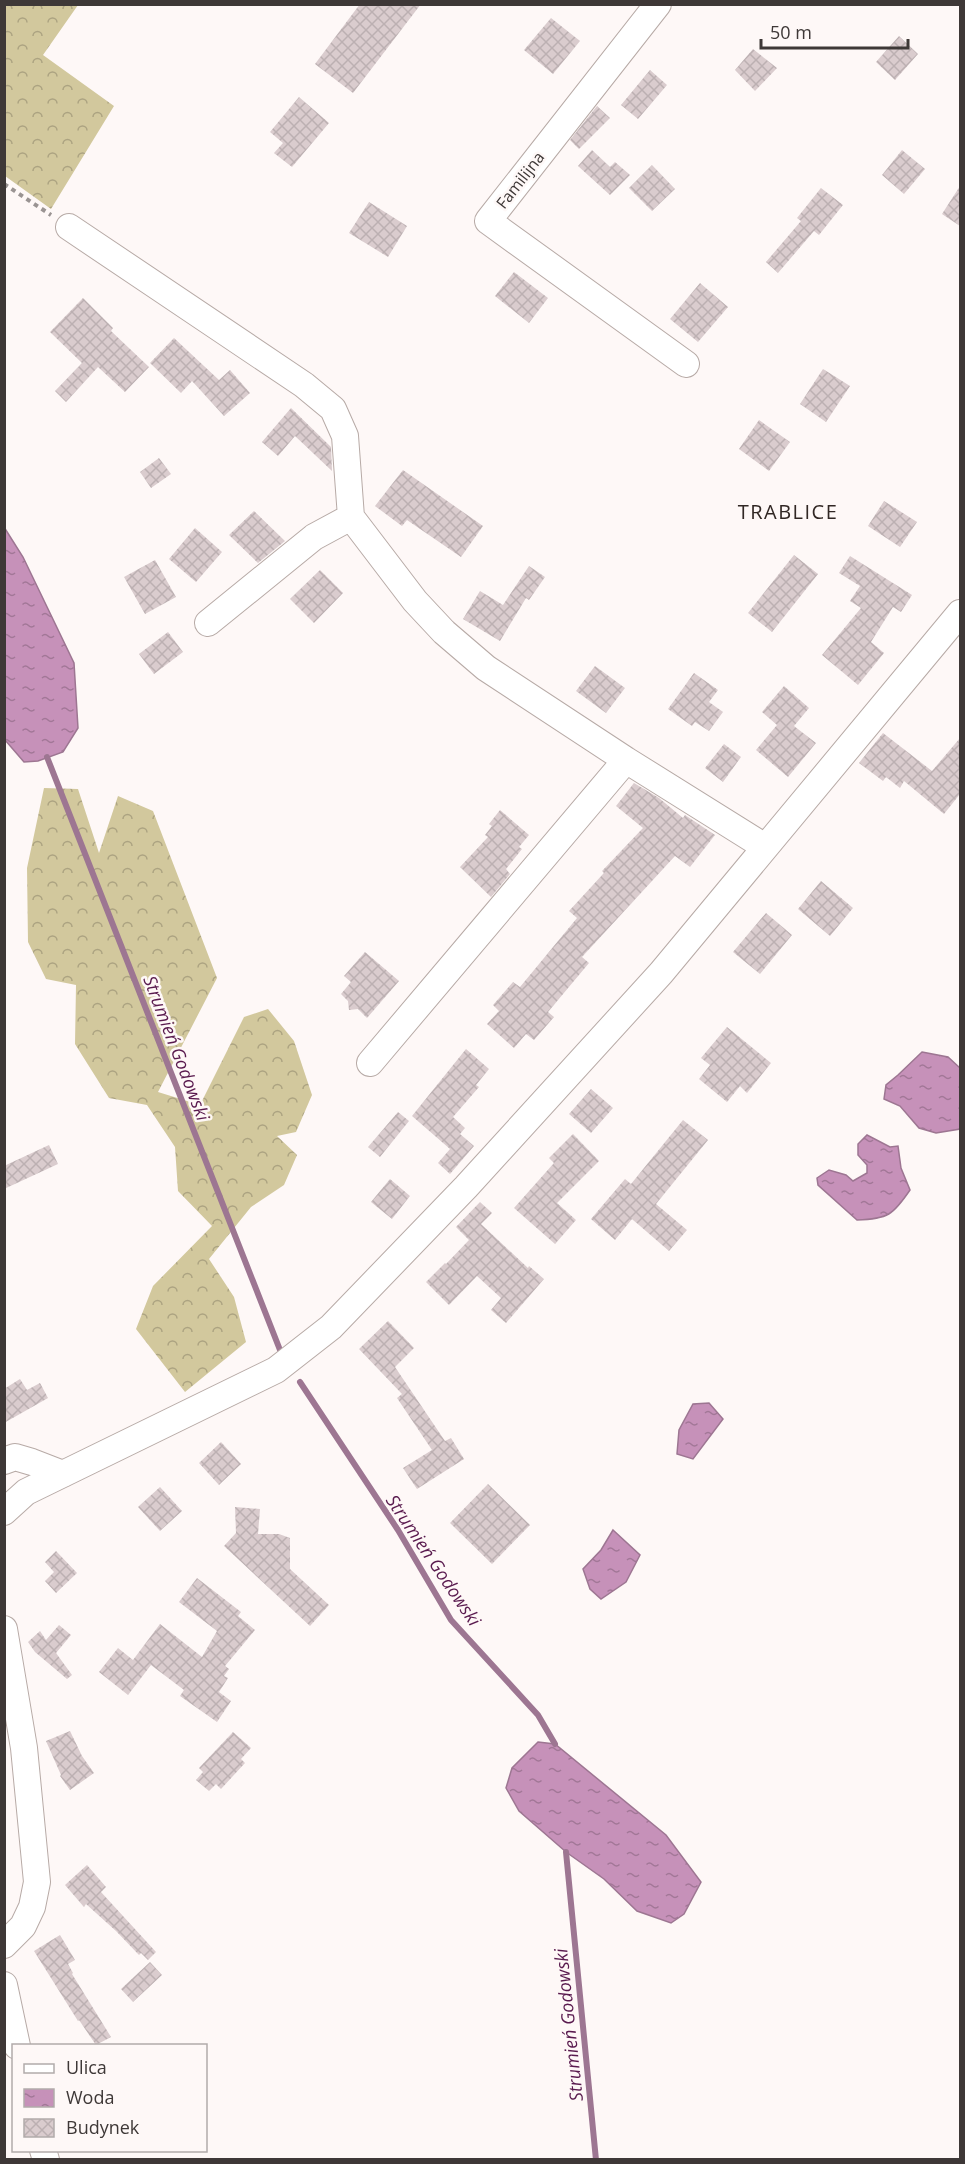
<svg xmlns="http://www.w3.org/2000/svg" width="965" height="2164" viewBox="0 0 965 2164" font-family="'Open Sans',sans-serif">
<defs>
<pattern id="forest-crowns" width="20" height="18" patternUnits="userSpaceOnUse" patternTransform="scale(1.5)"><rect width="20" height="18" fill="#d2c89d"/><path d="M2 6a3 3 0 1 1 6 0M12 15a3 3 0 1 1 6 0" fill="none" stroke="#aca381"/></pattern>
<pattern id="water-ripples" width="26" height="14" patternUnits="userSpaceOnUse" patternTransform="scale(1.5)"><rect width="26" height="14" fill="#c691b9"/><path d="M2 4q2-2 4 0t4 0M15 11q2-2 4 0t4 0" fill="none" stroke="#a27797"/></pattern>
<pattern id="building-cross-hatch" width="8" height="8" patternUnits="userSpaceOnUse" patternTransform="scale(1.5)"><rect width="8" height="8" fill="#daccce"/><path d="M0 0l8 8M0 8l8-8" fill="none" stroke="#bcb0b2"/></pattern>
</defs>
<rect width="100%" height="100%" fill="#fef8f7"/>
<path fill="url(#forest-crowns)" d="M5 4 78 5 43 55 114 106 51 209 5 176Z
M44 788 78 789 99 853 118 796 153 811 217 978 158 1092 200 1105 244 1017 268 1009 294 1041 312 1095 296 1132 277 1136 297 1155 284 1185 251 1207 209 1259 234 1297 246 1342 185 1392 136 1329 153 1286 212 1226 178 1191 175 1147 147 1105 109 1098 75 1044 76 985 46 979 28 942 27 868Z"/>
<path fill="url(#water-ripples)" stroke="#9d7692" stroke-width="1.5" d="M4 527 23 557 74 663 78 728 63 752 38 761 24 762 5 740Z
M922 1052 948 1057 960 1068V1129L936 1133 919 1128 900 1106 884 1099 886 1085 898 1075Z
M867 1135 890 1147 898 1146 901 1168 910 1190C893 1215 888 1219 857 1220L818 1185 817 1178 829 1170 846 1175 853 1181 867 1173V1165L858 1155V1144Z
M709 1403 723 1419 693 1459 677 1454 679 1430 693 1404Z
M613 1530 640 1555 626 1582 601 1599 590 1589 583 1569 601 1550Z
M538 1742 555 1744 666 1835 701 1882 684 1914 671 1923 637 1911 604 1879 566 1852 519 1811 506 1788 512 1768Z"/>
<g fill="none" stroke-linecap="round" stroke-linejoin="round">
<path stroke="#9d7692" stroke-width="6" d="M47 757 280 1350
M300 1382 398 1530 451 1620 538 1715 555 1744
M566 1852 596 2160"/>
</g>
<path fill="url(#building-cross-hatch)" d="M360 4H421L353 93 315 64Z
M551 18 580 41 553 74 524 50Z
M899 36 918 54 895 80 876 62Z
M753 49 777 68 755 91 735 70Z
M650 70 667 85 638 119 621 105Z
M299 97 329 123 292 167 274 153 283 143 270 132Z
M597 106 610 118 579 149 570 140Z
M592 150 610 167 615 162 630 175 610 195 578 166Z
M902 150 925 169 904 194 882 175Z
M652 165 675 189 652 211 629 188Z
M960 186V226L942 214Z
M821 188 843 205 819 235 814 231 778 273 766 262 801 221 797 218Z
M369 202 407 226 388 257 349 233Z
M514 272 548 298 529 323 495 296Z
M700 283 728 307 698 342 670 319Z
M83 298 113 328 111 331 149 367 125 392 98 367 66 402 55 391 82 363 50 332Z
M174 338 219 380 230 370 250 393 224 416 192 381 181 393 150 363Z
M823 369 850 386 826 422 800 404Z
M291 408 331 447 332 471 295 436 278 456 262 442Z
M759 420 790 442 769 471 739 449Z
M159 458 171 474 151 488 140 472Z
M403 470 483 526 461 557 407 520 402 526 375 506Z
M884 501 917 522 900 547 868 526Z
M254 511 285 541 258 563 229 535Z
M195 528 222 552 196 582 169 559Z
M794 555 818 574 772 632 748 613Z
M850 556 912 595 901 612 893 607 871 642 884 653 858 685 822 655 861 608 850 601 860 586 839 573Z
M155 560 176 597 145 614 124 577Z
M529 566 545 577 529 600 526 598 500 641 463 619 480 591 503 605Z
M320 570 343 593 314 623 290 599Z
M168 632 183 652 154 674 139 654Z
M595 666 625 688 606 713 576 691Z
M694 673 718 690 709 702 723 712 709 731 695 722 692 726 668 709Z
M784 686 809 708 794 726 816 743 788 777 756 750 777 725 762 712Z
M883 733 932 771 960 738V794L944 814 904 781 900 788 886 777 883 781 859 763Z
M724 744 741 757 723 782 705 768Z
M634 783 659 798 683 818 685 815 715 835 690 867 675 856 582 957 589 963 548 1012 554 1017 534 1040 526 1034 514 1048 487 1024 499 1011 493 1005 513 982 520 987 577 918 569 911 604 873 602 871 643 828 616 806Z
M500 810 529 835 519 847 522 849 506 869 510 874 491 897 460 867 488 837 485 835 492 826 489 824Z
M821 881 853 908 830 936 798 909Z
M766 913 792 935 760 974 733 952Z
M365 952 399 981 367 1018 358 1009 349 1010 348 1001 341 994 351 982 344 976Z
M727 1027 771 1063 747 1093 740 1086 727 1102 699 1079 710 1065 701 1058Z
M466 1049 489 1069 476 1085 479 1087 453 1117 465 1128 460 1134 474 1146 450 1174 438 1163 450 1149 412 1116Z
M591 1089 613 1108 591 1133 569 1114Z
M398 1112 409 1121 380 1157 368 1147Z
M683 1120 708 1140 656 1204 687 1230 669 1251 632 1219 615 1240 591 1219 625 1179 631 1184Z
M573 1134 599 1161 557 1203 576 1220 555 1244 514 1208 554 1163 549 1158Z
M49 1145 58 1164 4 1189V1166Z
M390 1179 410 1196 392 1219 371 1202Z
M480 1202 492 1213 481 1224 528 1268 529 1266 544 1279 506 1323 491 1310 501 1298 477 1276 449 1305 426 1282 445 1263 446 1264 469 1240 456 1227Z
M388 1321 414 1348 395 1367 445 1441 451 1438 464 1459 417 1489 403 1468 432 1450 397 1398 402 1394 359 1349Z
M20 1379 27 1390 40 1383 48 1398 4 1423V1389Z
M221 1442 241 1464 219 1485 199 1463Z
M488 1484 530 1525 492 1564 450 1523Z
M160 1487 182 1511 160 1531 138 1507Z
M235 1507 260 1509 258 1534H279L290 1538V1569L329 1605 310 1626 224 1546 236 1533Z
M56 1551 77 1573 56 1593 45 1581 54 1572 45 1562Z
M197 1578 241 1612 238 1616 255 1630 225 1666 229 1669 224 1676 228 1678 219 1692 231 1701 217 1722 180 1696 184 1690 151 1665 128 1695 99 1672 118 1648 133 1660 160 1624 202 1657 217 1631 179 1602Z
M59 1625 71 1635 56 1653 72 1675 67 1679 35 1652 28 1642 40 1631 46 1640Z
M70 1731 82 1756 94 1773 70 1790 60 1776 61 1775 46 1741Z
M233 1732 251 1748 241 1759 245 1763 221 1789 216 1784 209 1791 196 1780 203 1772 199 1768Z
M87 1865 106 1887 101 1892 156 1952 148 1960 141 1953 139 1955 116 1931 86 1904 84 1907 65 1885Z
M60 1935 75 1960 68 1964 73 1973 72 1974 111 2037 96 2045 79 2020 78 2021 34 1951Z
M150 1962 162 1975 133 2002 121 1989Z"/>
<g fill="none" stroke-linecap="round" stroke-linejoin="round">
<defs>
<path id="minor" d="M658 4 488 221 686 364
M69 227 304 385 333 409 345 436 351 517 415 601 444 632 486 668 626 760 765 847
M208 623 314 537 351 517
M370 1063 626 760
M4 1461 15 1457 32 1462 63 1474
M4 1512 26 1492 276 1370 331 1327 466 1187 661 973 960 613
M4 1629 24 1748 37 1882 32 1907 23 1926 4 1945
M4 1985 17 2046
M43 2150 46 2160"/>
</defs>
<use href="#minor" stroke="#b7aaa6" stroke-width="28"/>
<path stroke="#9a9493" stroke-width="4" stroke-dasharray="4.5 4.5" stroke-linecap="butt" d="M4 184 51 215"/>
<use href="#minor" stroke="#fff" stroke-width="26"/>
</g>
<g text-anchor="middle" dominant-baseline="central" stroke-width="5" stroke-linejoin="round" paint-order="stroke">
<g font-size="16" fill="#3e3837" stroke="#fef8f7">
<text transform="translate(520 180) rotate(-52)">Familijna</text>
</g>
<g font-size="18" font-style="italic" fill="#591a4e" stroke="#fef8f7">
<text transform="translate(177 1048) rotate(69)">Strumień Godowski</text>
<text transform="translate(434 1560) rotate(56)">Strumień Godowski</text>
<text transform="translate(568 2025) rotate(-96)">Strumień Godowski</text>
</g>
<g font-size="20" letter-spacing="1.5" fill="#312724" stroke="#fef8f7">
<text x="788" y="511">TRABLICE</text>
</g>
</g>
<rect width="965" height="2164" fill="none" stroke="#3e3837" stroke-width="12"/>
<rect x="12" y="2044" width="195" height="108" fill="#fef8f7" stroke="#b1abaa" stroke-width="1.5"/>
<rect x="24" y="2064" width="30" height="9" fill="#ffffff" stroke="#b1abaa" stroke-width="1.5"/>
<text x="66" y="2074" font-size="18" fill="#3e3837">Ulica</text>
<rect x="24" y="2089" width="30" height="18" fill="url(#water-ripples)" stroke="#b1abaa" stroke-width="1.5"/>
<text x="66" y="2104" font-size="18" fill="#3e3837">Woda</text>
<rect x="24" y="2119" width="30" height="18" fill="url(#building-cross-hatch)" stroke="#b1abaa" stroke-width="1.5"/>
<text x="66" y="2134" font-size="18" fill="#3e3837">Budynek</text>
<path d="M761 39v9h147v-9" fill="none" stroke="#3e3837" stroke-width="3"/>
<text x="770" y="39" font-size="18" fill="#3e3837" stroke="#fef8f7" stroke-width="4.5" paint-order="stroke">50 m</text>
</svg>
